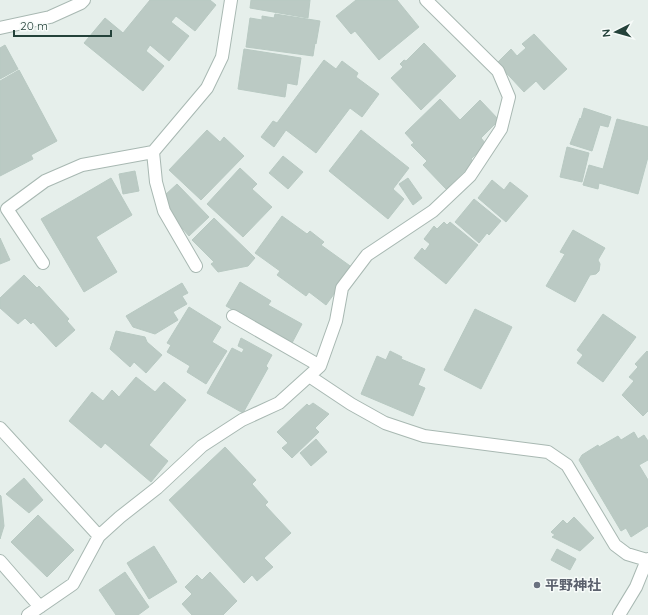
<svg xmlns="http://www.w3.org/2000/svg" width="648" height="615" viewBox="0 0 648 615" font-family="Quicksand,'Noto Sans JP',sans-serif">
<rect width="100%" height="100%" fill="#e6efeb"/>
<path fill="#bbcac4" stroke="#b8c9c2" d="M150 0H210L216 5 195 31 176 16 171 22 189 36 169 61 150 45 146 51 164 66 143 91 84 43 105 18 123 33Z
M251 0H310L308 18 250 8Z
M356 0H397L419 27 379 60 355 31 351 34 336 16Z
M275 14 320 21 316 44 315 43 313 56 246 47 250 18 262 20V16L274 18Z
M534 34 567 69 544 90 536 81 524 92 497 63 511 49 517 56 526 48 522 44Z
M424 43 456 76 421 110 391 78 403 67 400 64 404 60 406 61Z
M5 45 18 69 0 79V48Z
M244 49 301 58 297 85 287 83 285 97 238 89Z
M324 60 336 69 342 61 358 73 356 77 379 94 362 117 350 108 316 153 286 130 274 147 261 137 273 121 277 123Z
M19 70 57 141 31 155 33 159 0 176V81Z
M440 99 460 120 480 100 499 120 481 138 486 144 471 159 474 162 446 189 423 165 427 161 411 145 414 143 405 133Z
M584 108 611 117 608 127 600 125 592 151 570 144 580 118 581 119Z
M617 119 648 127V157L638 194 599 183 598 189 583 185 589 165 603 169Z
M207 130 220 142 224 137 244 156 201 200 169 170Z
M361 130 409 168 393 189 404 199 388 219 329 171Z
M567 147 589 153 582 182 560 177Z
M283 156 303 172 288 189 269 173Z
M240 168 257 184 252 189 272 207 243 237 207 204Z
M135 171 139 191 123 194 119 174Z
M111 178 132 215 96 237 117 272 84 292 41 219Z
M408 178 422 198 413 205 399 184Z
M492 180 504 190 510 182 528 196 506 222 478 198Z
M177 184 209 217 189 236 170 214 165 195Z
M474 199 501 221 489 235 487 233 479 243 455 222Z
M282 216 307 234 310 231 324 242 321 245 353 268 326 305 309 292 306 296 277 275 280 271 255 253Z
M214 218 255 258 248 266 218 272 211 264 214 262 192 240Z
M444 222 447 225 450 222 478 245 446 284 414 258 422 248 425 251 430 244 424 239 434 226 437 229Z
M573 230 605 248 598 260 600 264 599 271 596 274 590 275 575 302 546 286 565 254 560 252Z
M0 238 10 260 0 264Z
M24 275 37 288 39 286 69 319 67 321 75 330 56 347 33 322 31 324 25 318 18 324 0 308V298Z
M240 282 271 301 268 305 302 324 292 343 226 306Z
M182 283 188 293 182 296 187 304 173 312 178 320 155 334 133 327 126 316Z
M189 307 221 327 212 342 227 351 206 384 187 372 190 366 167 352 171 345 167 343Z
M475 309 512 327 481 389 444 370Z
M603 314 636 337 603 382 577 363 583 355 577 350Z
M116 331 145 337 147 342 162 355 146 373 134 362 130 367 110 349Z
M241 338 272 355 266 366 268 368 243 413 207 393 232 348 242 353 244 349 238 346Z
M390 351 402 357 401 359 425 369 418 385 425 388 413 416 361 394 377 356 386 360Z
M647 351 648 352V411L643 416 622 395 634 381 629 377 638 367 635 364Z
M136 377 155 392 164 382 186 400 149 445 168 461 151 482 105 443 101 448 69 421 92 392 103 401 112 390 119 397Z
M313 403 329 414 315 428 319 432 292 458 282 448 288 443 277 432 307 404 309 406Z
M634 432 638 439 644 435 648 441V460L639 465 648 480V526L631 537 626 528 621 531 579 460 582 455 598 445 599 447 618 436 621 440Z
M316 439 327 452 311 466 300 453Z
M225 447 256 480 252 484 268 502 265 505 291 533 264 558 273 567 257 581 252 575 244 583 169 500Z
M24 478 43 500 29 513 6 494Z
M0 495 1 496 4 526 0 539Z
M38 515 74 550 47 577 11 542Z
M574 517 594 538 580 551 552 537 555 535 551 532 563 520 567 524Z
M154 546 177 582 149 599 127 563Z
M557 549 576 559 570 570 551 560Z
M125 572 149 607 138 615H116L99 590Z
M210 572 237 601 223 615H192L182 604 192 594 185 587 197 575 202 580Z"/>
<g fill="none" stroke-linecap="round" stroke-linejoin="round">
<defs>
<path id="minor" d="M0 28 50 17 81 3 84 0
M153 152 156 182 164 211 196 266
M43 263 7 209 45 181 82 165 153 152 207 88 222 57 231 0
M233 316 320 366
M309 376 351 404 385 423 424 436 548 452 567 465 615 545 627 554 647 560 648 559
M0 428 99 536
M0 561 40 607
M28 615 73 584 99 536 120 517 157 488 202 446 242 420 279 403 320 366 336 321 342 288 367 255 433 211 470 176 501 129 509 97 498 71 426 0
M619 615 636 587 647 560"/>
</defs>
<use href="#minor" stroke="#a8b8b2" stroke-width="14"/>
<use href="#minor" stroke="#fff" stroke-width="12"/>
</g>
<circle fill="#6b7280" stroke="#f7fbf9" stroke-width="1.5" cx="537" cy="585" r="4"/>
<g text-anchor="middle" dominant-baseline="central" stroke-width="3" stroke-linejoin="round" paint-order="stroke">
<g font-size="14" font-weight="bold" fill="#5b616d" stroke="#f7fbf9" text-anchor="start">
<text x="545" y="585">平野神社</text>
</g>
</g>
<g transform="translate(616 32) rotate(264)" stroke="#f7fbf9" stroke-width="3" paint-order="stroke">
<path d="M0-3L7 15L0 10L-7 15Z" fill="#24423a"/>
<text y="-6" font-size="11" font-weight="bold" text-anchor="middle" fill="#24423a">N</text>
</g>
<path d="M14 30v6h97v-6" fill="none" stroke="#24423a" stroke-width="2"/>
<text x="20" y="30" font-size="12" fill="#24423a" stroke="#f7fbf9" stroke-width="3" paint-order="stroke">20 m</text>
</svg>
